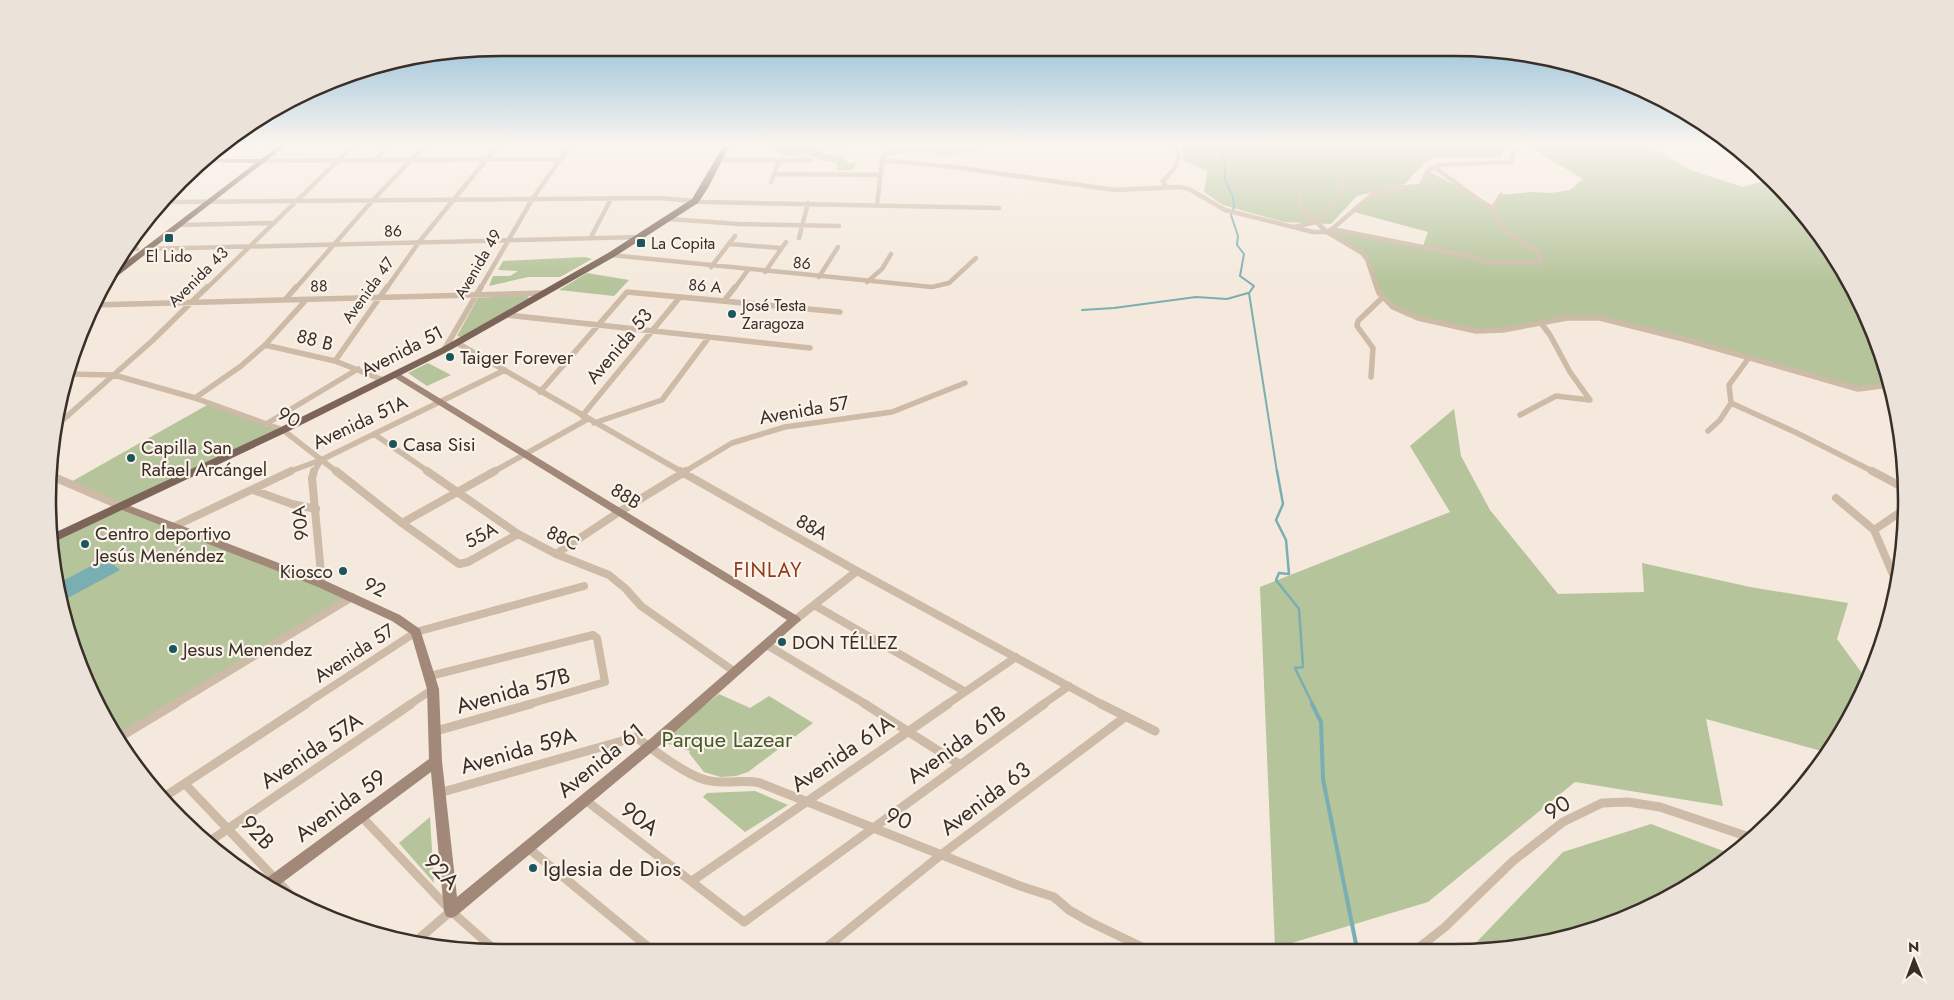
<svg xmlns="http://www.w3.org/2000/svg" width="1954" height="1000" viewBox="0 0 1954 1000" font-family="Jost,sans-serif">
<rect width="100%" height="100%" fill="#f4e9dc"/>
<path fill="#b5c49b" d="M792 143H848L849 145C839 148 828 145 819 150 830 158 840 151 849 164L856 162 854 169 837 171V163L816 160 821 159 806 154 785 156 766 146Z
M1180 143H1505L1507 145 1501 157 1435 158 1423 164 1405 184 1357 196 1331 224 1284 222 1223 205 1204 192 1207 171 1184 161Z
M1528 143H1662L1650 146 1690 170 1743 187 1770 179C1828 233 1872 308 1890 385L1858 389 1600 318H1567L1503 330 1476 331 1448 326 1393 307 1383 297 1367 259 1327 232 1332 229 1423 246 1428 232 1354 212C1376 190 1391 188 1420 186L1428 171 1494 206 1501 195 1532 192 1551 193 1570 190 1583 179 1544 156Z
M1708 143H1732L1753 163Z
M585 257 592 259 560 277H528L489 286 493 276H510L518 271 498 270 503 261Z
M587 273 629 280 614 296 559 290Z
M527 295 529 298 461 337 457 336 478 298Z
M428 363 451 375 427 386 408 373Z
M209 404 283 430 122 506 352 597 120 737 94 700 51 559 52 539 121 506 69 483Z
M1454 409 1461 456 1490 510 1558 594 1644 592 1642 563 1750 587 1848 603 1837 639 1867 680 1860 700 1825 752 1706 719 1723 806 1575 782 1428 902 1275 948 1260 587 1450 512 1410 446Z
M719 694 750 708 769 696 813 723 748 772 736 776 721 777 704 772 689 753 690 751 659 741Z
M755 791 788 805 745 832 703 797 707 793Z
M430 817 434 883 399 843Z
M1651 824 1734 855 1627 918 1513 949H1470L1563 852Z"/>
<path fill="#79aeb2" d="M106 558 120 570 64 600 59 583Z"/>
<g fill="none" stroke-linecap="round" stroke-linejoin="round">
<path stroke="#79aeb2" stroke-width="2" d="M1219 143 1225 166V180L1233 197 1234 207 1231 215 1238 236 1237 245 1244 254 1240 276 1254 286 1249 293 1277 472
M1082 310 1114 308 1196 297 1227 299 1248 293"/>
<path stroke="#79aeb2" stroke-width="2.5" d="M1277 471 1283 504 1276 520 1286 540 1289 574 1279 573 1276 580 1299 609 1303 667 1295 668 1313 705"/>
<path stroke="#79aeb2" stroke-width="4" d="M1312 704 1321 722 1323 779 1357 949"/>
<path stroke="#cdbaa7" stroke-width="4.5" d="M911 149C937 152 962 156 986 143
M210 157 246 143
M375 160 392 143
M719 160H811
M881 160 954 167 1115 190 1179 187 1189 189 1225 210 1313 232H1327L1332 229 1373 194 1394 188 1420 186 1428 171 1437 165 1512 162 1513 151 1509 143
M263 161 561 159
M1434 167 1493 210
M774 174 880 175
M771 182 780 160
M1166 187 1163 181 1175 168 1179 156 1172 143
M1300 188V207L1327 232 1362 253 1367 259 1377 289
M168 202 661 198 704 202 999 208
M877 205 883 154 911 148 918 143
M669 219 739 224 839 226
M179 225 271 223
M1294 227 1316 222 1324 217 1328 206 1343 189 1338 185
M1332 229 1478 258 1484 262 1537 263 1542 260 1538 252 1509 233 1494 215V206L1501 195
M591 237 611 199
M799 238 808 203
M730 244 781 248
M123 249H137
M146 249 640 237
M611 255 932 287 949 283 976 258
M711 267 735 236
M765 272 786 242
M819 277 838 247
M867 282 882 269 891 254
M206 289 356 143
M295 289 373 200 427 143
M386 289 419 242 500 143
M480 289 533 198 572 143
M734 289 748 270"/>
<path stroke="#cdbaa7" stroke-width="5.5" d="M1377 287 1379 293 1393 307 1418 318 1476 331 1503 330 1567 318H1600L1687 340 1858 389 1890 385
M285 300 296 287
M724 301 735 287
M93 305 545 293
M507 315 810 348
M457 343 682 472
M265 345 335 361 383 380
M444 350 481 287
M335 361 387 287
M68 374 114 375 195 398 283 430 337 472
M1371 377 1373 348 1357 326 1358 321 1383 297
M540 392 627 292 840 312
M195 398 241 366 265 345 306 300
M1731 403 1797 433 1874 472
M56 415 68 416
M1520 415 1556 396 1590 400 1570 372 1550 335 1541 323
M582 416 680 297
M594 423 662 400 709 337
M266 424 358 369
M56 426 152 341 207 287
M1708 431 1720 420 1731 403 1729 385 1748 359
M374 434 429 472
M288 472 321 460 505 370
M314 472 321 460
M493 472 588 419
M684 472 732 443 785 427 892 412 965 383"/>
<path stroke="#cdbaa7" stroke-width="8" d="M314 471 312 478 322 584
M336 471 402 523 459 564 468 562 518 534
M427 471 518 534 556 554 609 575 626 589 641 606 735 672
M680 471 857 571 1103 705
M1872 471 1904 488
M54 477 121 506
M253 490 292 504 316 509
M1836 498 1874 530 1897 584
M402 523 495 471
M173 527 291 471
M1874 530 1905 509
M556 554 619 512 686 471
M814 605 964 691
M795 620 857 571
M767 645 867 705
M430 676 593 635 597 638 605 682 526 705
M173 705 352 597
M304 705 416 632 584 586
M409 705 433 689
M946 705 1016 657
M1042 705 1069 686"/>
<path stroke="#cdbaa7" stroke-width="9" d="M865 704 959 764
M1101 704 1155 731
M436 731 531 704
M120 737 175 704
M185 784 302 907
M439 793 636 737C652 749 687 776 706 780 724 785 742 779 760 783L1020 886 1054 897 1069 910 1090 922 1148 950
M164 797 306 704
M584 799 744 922 1044 704
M361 816 451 911 496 951
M210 841 411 704
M527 847 653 951
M692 881 948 704
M415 942 451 911
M1417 949 1445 927 1513 861 1563 822 1602 803 1628 802 1660 807 1752 838
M822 951 942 854 1125 717"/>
<path fill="#a18878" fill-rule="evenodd" d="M208 159H263L266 161 263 163 204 162Z
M395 371 799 617 801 620 659 746 456 916 451 918 446 916 444 911 431 772 275 888 264 880 429 759 427 689 411 634 392 621 318 587 117 508 116 506 117 504H125L326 581 400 615 420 629 439 689 442 761 457 897 651 738 787 620 392 376 391 374Z"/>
<path fill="#7c6558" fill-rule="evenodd" d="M282 143H289L111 281H106L111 273Z
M725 143H731L708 188 698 203 614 257 447 352 287 432 52 543V534L279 428 441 348 608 253 692 199Z"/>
</g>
<linearGradient id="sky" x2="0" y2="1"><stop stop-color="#7bb2d2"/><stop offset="0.51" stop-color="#faf5ef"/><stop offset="1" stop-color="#faf5ef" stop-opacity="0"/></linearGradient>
<rect width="1954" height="283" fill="url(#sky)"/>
<g fill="#1b565d" stroke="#fbf3e9" stroke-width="2">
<rect x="164" y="233" width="10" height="10" rx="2.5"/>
<rect x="636" y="238" width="10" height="10" rx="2.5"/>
<circle cx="732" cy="314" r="5"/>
<circle cx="450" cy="357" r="5"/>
<circle cx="393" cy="444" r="5"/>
<circle cx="131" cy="458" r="5"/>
<circle cx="85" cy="544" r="5"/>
<circle cx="343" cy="571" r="5"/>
<circle cx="782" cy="642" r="5"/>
<circle cx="173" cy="649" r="5"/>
<circle cx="533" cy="868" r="5"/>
</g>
<g text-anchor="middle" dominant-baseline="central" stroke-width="4.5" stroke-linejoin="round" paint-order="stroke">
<g font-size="16" fill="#392e28" stroke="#fbf3e9">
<text transform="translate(393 231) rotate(-2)">86</text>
<text transform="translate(802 263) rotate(5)">86</text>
<text transform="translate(478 264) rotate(-60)">Avenida 49</text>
<text transform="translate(198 277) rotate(-45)">Avenida 43</text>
<text transform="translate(319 286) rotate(-1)">88</text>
<text transform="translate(705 286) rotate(5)">86 A</text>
<text transform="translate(368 290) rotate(-54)">Avenida 47</text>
</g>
<g font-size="16" fill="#392e28" stroke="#fbf3e9" text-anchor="start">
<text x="651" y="243">La Copita</text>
<text x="169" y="256" text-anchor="middle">El Lido</text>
<text x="742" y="305">José Testa<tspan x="742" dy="18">Zaragoza</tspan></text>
</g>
<g font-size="19" fill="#392e28" stroke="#fbf3e9">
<text transform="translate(315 340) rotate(14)">88 B</text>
<text transform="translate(619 346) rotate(-50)">Avenida 53</text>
<text transform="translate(402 351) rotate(-27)">Avenida 51</text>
<text transform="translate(804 410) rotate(-10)">Avenida 57</text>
<text transform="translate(289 417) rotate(28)">90</text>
<text transform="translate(360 422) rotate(-25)">Avenida 51A</text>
<text transform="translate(626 496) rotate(32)">88B</text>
<text transform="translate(300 523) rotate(-96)">90A</text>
<text transform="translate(812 527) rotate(29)">88A</text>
<text transform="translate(481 535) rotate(-28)">55A</text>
<text transform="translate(563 538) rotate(25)">88C</text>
<text transform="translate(375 587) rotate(25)">92</text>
<text transform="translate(354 653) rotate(-33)">Avenida 57</text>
</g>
<g font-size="19" fill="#392e28" stroke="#fbf3e9" text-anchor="start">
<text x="460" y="357">Taiger Forever</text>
<text x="403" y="444">Casa Sisi</text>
<text x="141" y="447">Capilla San<tspan x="141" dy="22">Rafael Arcángel</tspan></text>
<text x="95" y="533">Centro deportivo<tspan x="95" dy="22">Jesús Menéndez</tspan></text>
<text x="333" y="571" text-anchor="end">Kiosco</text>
<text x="792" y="642">DON TÉLLEZ</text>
<text x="183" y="649">Jesus Menendez</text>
</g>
<g font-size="20" letter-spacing="1" fill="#8d3b1c" stroke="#fbf3e9">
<text x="768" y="570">FINLAY</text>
</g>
<g font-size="22" fill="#392e28" stroke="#fbf3e9">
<text transform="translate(513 690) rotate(-16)">Avenida 57B</text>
<text transform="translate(956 744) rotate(-36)">Avenida 61B</text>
<text transform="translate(311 750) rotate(-34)">Avenida 57A</text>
<text transform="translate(518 750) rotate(-16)">Avenida 59A</text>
<text transform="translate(842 753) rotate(-34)">Avenida 61A</text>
<text transform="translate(600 760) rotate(-39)">Avenida 61</text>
<text transform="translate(985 798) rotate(-37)">Avenida 63</text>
<text transform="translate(340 805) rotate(-36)">Avenida 59</text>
<text transform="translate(1557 807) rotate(-32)">90</text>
<text transform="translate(640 818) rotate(37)">90A</text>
<text transform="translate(899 818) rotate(21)">90</text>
<text transform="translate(258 832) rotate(47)">92B</text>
<text transform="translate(442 871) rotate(46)">92A</text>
</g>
<g font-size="22" fill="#46592a" stroke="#fbf3e9">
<text x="727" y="739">Parque Lazear</text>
</g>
<g font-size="22" fill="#392e28" stroke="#fbf3e9" text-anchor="start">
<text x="543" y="868">Iglesia de Dios</text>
</g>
</g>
<path d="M0 0H1954V1000H0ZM500 56H1454A444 444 0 0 1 1898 500V500A444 444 0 0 1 1454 944H500A444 444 0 0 1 56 500V500A444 444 0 0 1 500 56Z" fill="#ebe3da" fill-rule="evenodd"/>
<path fill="none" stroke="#392e28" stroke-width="2.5" d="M500 56H1454A444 444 0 0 1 1898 500V500A444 444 0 0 1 1454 944H500A444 444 0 0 1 56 500V500A444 444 0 0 1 500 56Z"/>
<g transform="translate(1914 960) rotate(359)" stroke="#fbf3e9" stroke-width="4" paint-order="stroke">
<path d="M0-4L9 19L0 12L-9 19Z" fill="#392e28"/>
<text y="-8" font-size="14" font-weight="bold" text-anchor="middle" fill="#392e28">N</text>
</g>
</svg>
